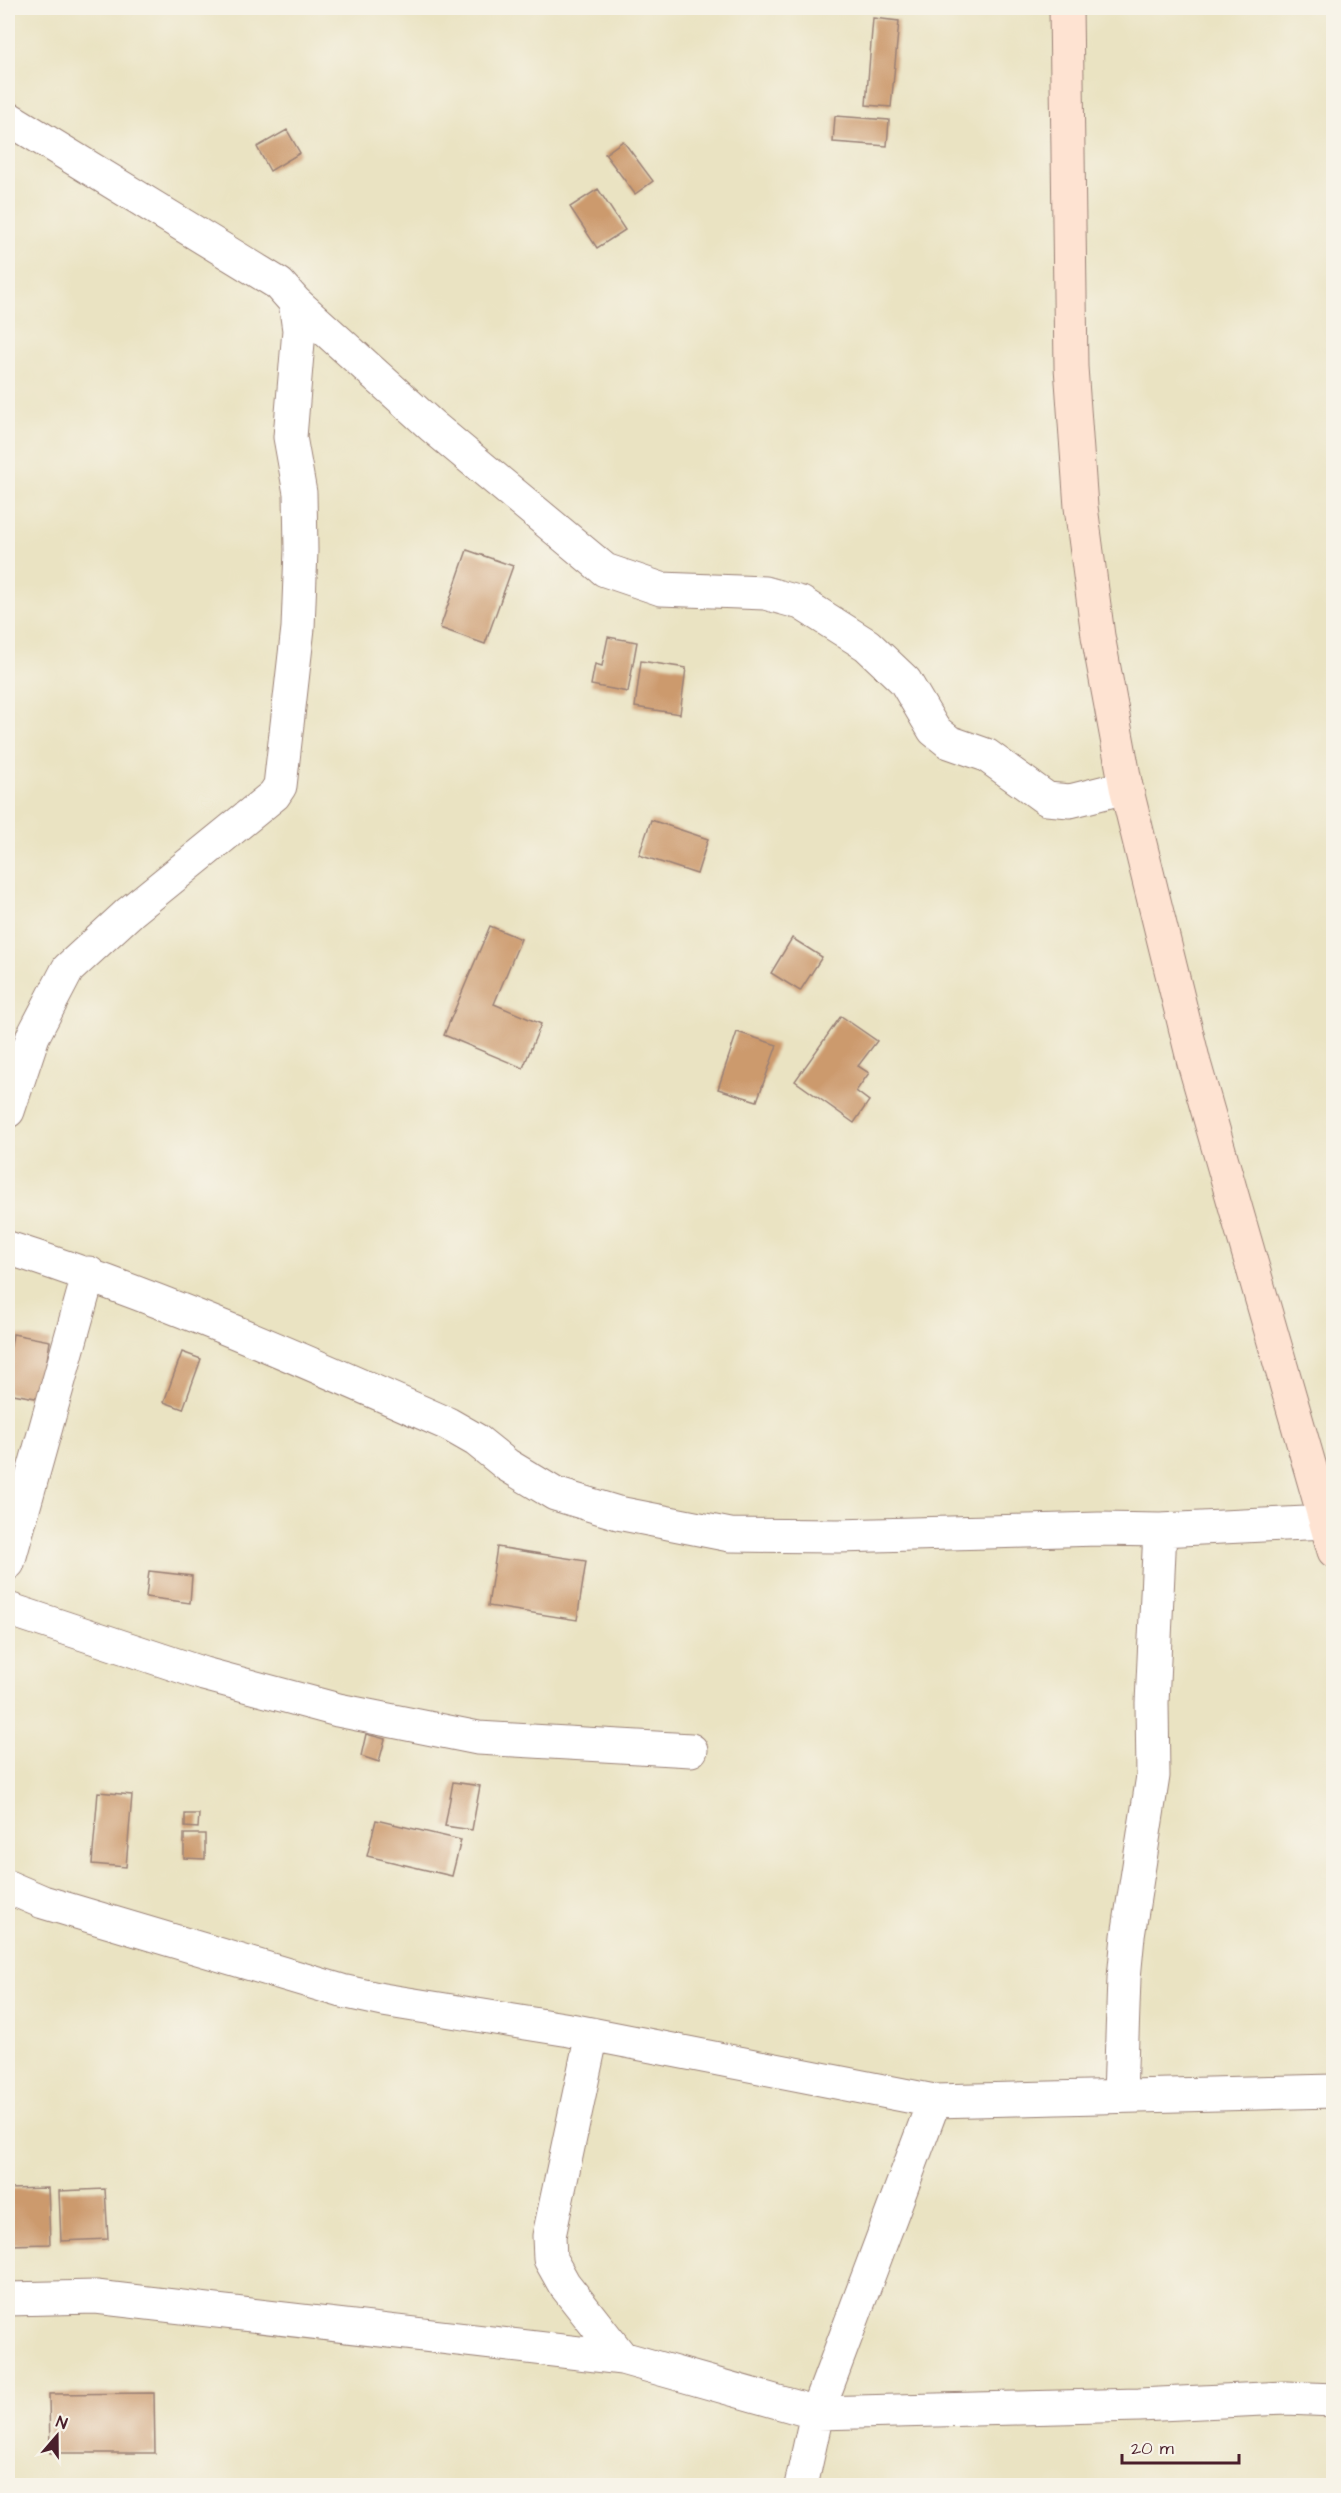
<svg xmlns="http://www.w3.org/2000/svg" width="1341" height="2493" viewBox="0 0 1341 2493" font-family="'Architects Daughter',sans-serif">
<rect width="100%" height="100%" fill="#f7f3e8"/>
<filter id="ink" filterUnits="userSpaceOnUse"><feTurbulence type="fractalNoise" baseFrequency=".0167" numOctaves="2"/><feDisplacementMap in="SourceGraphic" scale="12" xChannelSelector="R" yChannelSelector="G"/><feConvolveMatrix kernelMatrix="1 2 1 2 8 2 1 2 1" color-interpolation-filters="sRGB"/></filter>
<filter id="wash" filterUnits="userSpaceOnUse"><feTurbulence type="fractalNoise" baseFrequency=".008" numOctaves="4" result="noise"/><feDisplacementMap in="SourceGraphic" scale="24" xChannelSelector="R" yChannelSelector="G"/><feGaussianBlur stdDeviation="1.35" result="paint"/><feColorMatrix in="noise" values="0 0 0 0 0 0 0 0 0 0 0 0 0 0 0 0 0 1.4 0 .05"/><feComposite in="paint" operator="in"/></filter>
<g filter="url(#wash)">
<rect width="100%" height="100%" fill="#eae3c2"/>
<g id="blocks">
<path fill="#cc9a6d" d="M873 18 899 21 891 107 866 105Z
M835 116 889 120 887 146 833 142Z
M287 130 300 153 270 171 257 147Z
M623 141 653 181 635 194 605 154Z
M598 189 625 230 597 248 570 207Z
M467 550 513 566 485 644 440 628Z
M608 637 637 642 628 692 591 685 595 664 602 666Z
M641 661 686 668 680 714 635 707Z
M651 820 708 839 697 874 639 855Z
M490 926 521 939 494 1004 541 1024 523 1068 444 1035Z
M792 938 822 957 800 991 771 973Z
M841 1016 877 1041 858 1066 869 1073 856 1091 869 1101 854 1123 795 1081Z
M737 1032 777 1045 757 1101 718 1089Z
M13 1334 50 1341 41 1399 8 1393V1345L11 1346Z
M182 1352 201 1359 183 1409 164 1402Z
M497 1547 586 1561 577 1620 488 1606Z
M149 1571 192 1576 190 1603 146 1597Z
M366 1734 385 1739 379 1762 361 1756Z
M453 1782 480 1786 472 1830 445 1826Z
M98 1792 132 1795 126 1867 92 1864Z
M185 1814H199L198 1828 185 1827Z
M376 1820 461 1840 452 1876 367 1856Z
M184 1834H205V1859L184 1858Z
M48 2188 50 2244 8 2245V2189Z
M105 2189 108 2239 61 2241 59 2191Z
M154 2393 155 2453H50L49 2394Z"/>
</g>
</g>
<g filter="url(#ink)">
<use href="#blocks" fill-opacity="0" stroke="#9a8176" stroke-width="1.5"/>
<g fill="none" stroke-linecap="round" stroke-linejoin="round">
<defs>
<path id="street" d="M8 118 279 284 295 302 299 330 290 437 300 493 301 550 298 628 280 786 274 795 130 912 68 969 33 1036 8 1111
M295 302 432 426 605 570 661 589 765 593 801 603 867 645 905 681 934 730 949 742 986 755 1047 799 1070 801 1126 787
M8 1248C159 1296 303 1360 448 1424L476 1440 507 1465 555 1494 618 1513 730 1535 838 1536 1099 1529 1160 1530 1327 1522
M8 1563 89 1273
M8 1609 204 1674 338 1710 478 1738 691 1750
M8 1887 43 1902 342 1991 383 2000 570 2030 934 2101 1334 2091
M592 2034 549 2236 550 2259 564 2284 622 2358
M1120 2095 1124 1978 1128 1936 1153 1776 1152 1703 1160 1530
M8 2299 96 2297 622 2358 817 2413 1139 2405 1286 2398 1334 2400
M801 2486 817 2413 934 2101"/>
<path id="secondary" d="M1066 8 1071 367 1081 507 1098 636 1126 787 1194 1063 1334 1551"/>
</defs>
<use href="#street" stroke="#9a8176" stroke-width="35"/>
<use href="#secondary" stroke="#9a8176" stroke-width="35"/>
<use href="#street" stroke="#fff" stroke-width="33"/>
<use href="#secondary" stroke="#fee3d2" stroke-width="33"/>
</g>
</g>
<rect width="1341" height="2493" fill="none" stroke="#f7f3e8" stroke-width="30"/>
<g transform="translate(57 2436) rotate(20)" stroke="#f7f3e8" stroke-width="4.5" paint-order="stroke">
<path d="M0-4.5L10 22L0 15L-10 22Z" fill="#4a1f2b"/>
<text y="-9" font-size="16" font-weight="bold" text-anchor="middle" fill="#4a1f2b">N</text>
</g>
<path d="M1122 2454v9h117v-9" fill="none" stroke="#4a1f2b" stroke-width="3"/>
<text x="1131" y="2454" font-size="18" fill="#4a1f2b" stroke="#f7f3e8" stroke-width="4.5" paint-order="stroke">20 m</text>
</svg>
